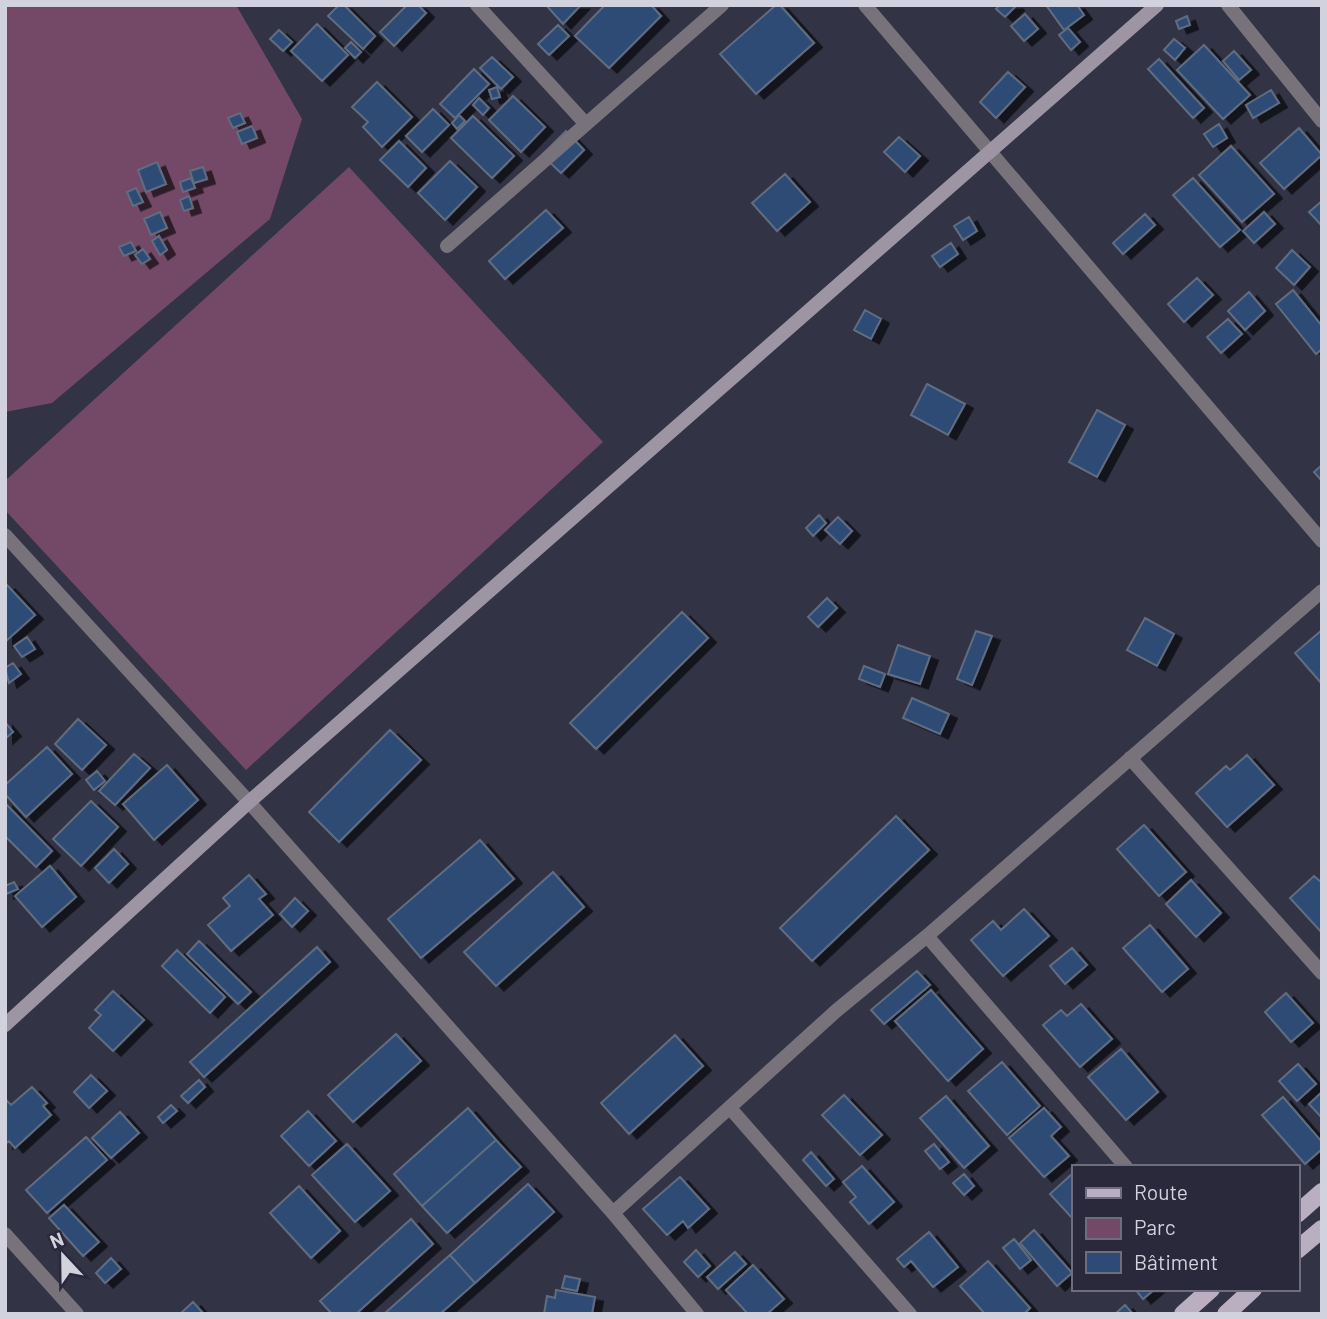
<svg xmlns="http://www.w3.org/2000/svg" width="1327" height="1319" viewBox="0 0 1327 1319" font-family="Barlow,sans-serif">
<defs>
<filter id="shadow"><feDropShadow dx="8" dy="4.5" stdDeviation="0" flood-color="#0009"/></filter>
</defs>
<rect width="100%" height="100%" fill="#333346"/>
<path fill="#734967" d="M5 5H236L302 119 270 219 52 403 5 412Z
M349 167 603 442 246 770 5 510V481Z"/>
<path fill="#2d4b76" stroke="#606d80" stroke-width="2" filter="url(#shadow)" d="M339 5H344L375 36 363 49 328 16Z
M407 5H418L426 13 394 46 380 32Z
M546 5H581L563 24Z
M605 5H651L661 16 609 68 575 36Z
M776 5H780L814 43 756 94 720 54Z
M1000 5H1015L1016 6 1005 17 996 9Z
M1046 5H1077L1084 15 1064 30Z
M1025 14 1038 29 1024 41 1011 26Z
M1187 16 1190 25 1179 29 1176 21Z
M317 24 348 55 322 81 291 51Z
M558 25 569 36 549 55 538 44Z
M1068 28 1080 42 1071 50 1059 35Z
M279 30 292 42 283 51 270 39Z
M1174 39 1185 48 1175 60 1164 50Z
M351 42 361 52 355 58 345 48Z
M1204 45 1250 95 1223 119 1177 70Z
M1234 51 1251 70 1239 80 1223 61Z
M492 57 513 77 501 89 480 68Z
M1159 59 1204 108 1193 118 1148 69Z
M474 69 489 84 455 118 440 104Z
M1008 72 1025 87 996 118 980 102Z
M377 82 412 117 382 147 363 127 368 122 352 107Z
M497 87 500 97 492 99 489 90Z
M1271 90 1279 103 1253 118 1246 105Z
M513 96 545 127 521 152 489 120Z
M479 98 489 108 483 115 473 105Z
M433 109 449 125 422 152 406 136Z
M240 113 245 123 233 128 228 118Z
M459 115 465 121 457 129 452 123Z
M473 116 514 156 492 178 451 138Z
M1219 124 1227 138 1213 147 1204 134Z
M252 126 257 138 242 144 237 132Z
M1299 128 1322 155 1284 189 1260 163Z
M566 131 584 150 561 173 542 155Z
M899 137 920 156 905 172 884 152Z
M399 141 426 168 408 187 380 160Z
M1231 146 1274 194 1242 222 1199 175Z
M450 161 477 187 445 220 418 193Z
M157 162 166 184 146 192 138 170Z
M203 167 207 179 194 183 190 171Z
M785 174 810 202 777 231 752 203Z
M191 178 195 188 183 192 180 182Z
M1193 178 1240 230 1220 247 1173 195Z
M136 188 143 202 133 206 127 192Z
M189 196 193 208 184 211 180 200Z
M1322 201V226L1309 212Z
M546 210 563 228 505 279 489 261Z
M160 212 167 228 151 235 144 219Z
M1264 212 1275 224 1254 243 1243 231Z
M1145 214 1155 225 1123 254 1113 243Z
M969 217 977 231 963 240 954 226Z
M159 236 167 250 160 255 152 241Z
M131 242 136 251 124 256 119 247Z
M951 243 958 254 940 267 932 256Z
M143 249 150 259 142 264 135 255Z
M1292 250 1310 267 1294 285 1276 268Z
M1197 278 1213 295 1184 322 1168 304Z
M1293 290 1322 326V349L1316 354 1276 304Z
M1249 292 1265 311 1245 330 1228 311Z
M865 310 881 319 871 339 854 330Z
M1228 319 1242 334 1221 353 1207 337Z
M927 384 965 404 948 435 911 415Z
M1097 410 1125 425 1097 477 1069 462Z
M1322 465V481L1314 472Z
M819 515 826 523 813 536 806 528Z
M838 517 852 531 840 544 825 530Z
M7 585 35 615 5 642V587Z
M827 598 837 608 818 627 808 617Z
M682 612 708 638 596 749 570 723Z
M1145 618 1174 634 1157 666 1127 650Z
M1322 630V684L1295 653Z
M976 631 992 636 972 685 957 679Z
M27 637 35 649 22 657 14 646Z
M898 645 930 656 920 684 888 674Z
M13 663 21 674 9 683 5 668Z
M864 666 885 674 880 687 859 679Z
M912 698 949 714 940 734 903 718Z
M78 719 106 745 82 770 55 744Z
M5 722 13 732 5 739Z
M390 730 421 760 339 842 309 812Z
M47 747 72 774 26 817 5 794V785Z
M134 754 150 768 115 805 99 791Z
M1247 755 1274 785 1227 827 1196 793 1226 766 1230 770Z
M167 765 198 800 154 840 123 804Z
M97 771 105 781 94 790 86 780Z
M91 801 118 827 81 866 53 839Z
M5 803 52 851 36 867 5 836Z
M896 816 929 850 812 961 780 928Z
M1144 825 1186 872 1159 896 1117 849Z
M480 840 514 879 421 958 388 919Z
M114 849 128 864 109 883 95 868Z
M50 866 76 897 42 927 15 896Z
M553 872 584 907 496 986 464 952Z
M249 875 266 894 259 899 273 915 231 951 208 925 230 906 223 898Z
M1314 876 1322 883V933L1290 898Z
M1191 880 1221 913 1196 937 1166 904Z
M14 882 18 889 6 894 5 886Z
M295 898 308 911 292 927 280 914Z
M1024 909 1049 936 1003 976 971 940 993 921 1001 930Z
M1150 925 1188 969 1162 992 1123 948Z
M199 941 251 992 238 1004 187 954Z
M317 947 330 962 204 1077 190 1062Z
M1072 948 1087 965 1065 984 1050 966Z
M177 950 225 997 210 1013 162 966Z
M917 971 930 985 884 1024 871 1010Z
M931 990 983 1049 948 1081 895 1021Z
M113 991 144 1020 113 1051 89 1028 101 1015 95 1010Z
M1286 993 1313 1023 1291 1042 1265 1012Z
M1081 1004 1112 1039 1080 1067 1043 1025 1061 1010 1067 1016Z
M396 1034 421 1061 353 1122 328 1095Z
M675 1035 703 1066 629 1134 601 1103Z
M1121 1049 1158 1092 1126 1120 1088 1077Z
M1002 1062 1040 1106 1007 1135 968 1091Z
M1298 1064 1316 1084 1297 1101 1279 1081Z
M91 1075 107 1091 89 1108 74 1092Z
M199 1080 205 1087 188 1103 181 1096Z
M32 1087 47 1103 43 1106 51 1115 15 1148 9 1141 5 1144V1099L11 1105Z
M1322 1092V1118L1309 1104Z
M844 1095 882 1135 860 1155 822 1115Z
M946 1096 989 1146 964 1168 920 1118Z
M1283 1097 1322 1142V1149L1305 1164 1262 1115Z
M171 1105 177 1111 163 1123 158 1117Z
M468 1108 496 1140 422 1206 394 1174Z
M1044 1108 1061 1127 1051 1136 1069 1156 1044 1177 1009 1138Z
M308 1111 336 1141 309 1166 281 1136Z
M120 1112 139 1133 111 1158 92 1138Z
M86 1137 107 1160 47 1213 26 1190Z
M496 1140 521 1167 447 1233 422 1206Z
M347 1144 390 1191 355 1222 312 1175Z
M934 1144 949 1162 940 1169 925 1151Z
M811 1152 834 1179 826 1186 803 1160Z
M862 1166 894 1202 869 1224 850 1202 856 1197 843 1182Z
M1073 1173V1219L1050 1194Z
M964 1174 974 1186 964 1195 953 1183Z
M680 1177 709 1209 688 1228 683 1221 667 1235 643 1209Z
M528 1184 554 1212 475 1283 450 1255Z
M299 1186 340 1231 311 1258 270 1213Z
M64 1205 99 1242 83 1256 49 1218Z
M411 1219 433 1244 356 1314H332L320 1301Z
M1034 1230 1072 1273 1057 1286 1020 1243Z
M929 1232 958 1267 933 1287 911 1261 904 1267 897 1259Z
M1014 1239 1031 1260 1020 1269 1003 1248Z
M696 1250 710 1266 698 1277 684 1262Z
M735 1252 746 1264 718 1289 707 1277Z
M450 1255 475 1283 440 1314H384Z
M111 1258 121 1269 105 1283 96 1273Z
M988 1261 1030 1308 1024 1314H985L960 1286Z
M753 1265 784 1299 767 1314H748L726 1290Z
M565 1276 580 1279 577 1291 562 1288Z
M1135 1289H1155L1143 1299Z
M556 1290 595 1297 592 1314H544L547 1296 555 1298Z
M193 1302 204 1314H180Z
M1125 1305 1133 1314H1115Z"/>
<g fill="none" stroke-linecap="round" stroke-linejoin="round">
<path stroke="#78727b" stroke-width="14" d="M477 5 585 123
M865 5 1322 541
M1228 5 1322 121
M447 246 722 5
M5 535 249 802 613 1213 697 1314
M1130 758 1322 973
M927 936 1126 1167
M730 1108 910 1314
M613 1213 836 1011 927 936 1322 591
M5 1234 77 1314"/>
<path stroke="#9d95a3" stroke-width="14" d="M5 1025 249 802 1157 5"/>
<path stroke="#baafc1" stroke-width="18" d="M1297 1214 1322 1192
M1297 1250 1322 1229
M1183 1314 1211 1289
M1226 1314 1253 1289"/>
</g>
<rect width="1327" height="1319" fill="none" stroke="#d2d2de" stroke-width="14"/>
<rect x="1072" y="1165" width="228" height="126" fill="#29293b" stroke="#6d6d7c" stroke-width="2"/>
<rect x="1086" y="1188" width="35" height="10" fill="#baafc1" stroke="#6d6d7c" stroke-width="2"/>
<text x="1134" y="1200" font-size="21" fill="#d2d2de">Route</text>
<rect x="1086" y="1218" width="35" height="21" fill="#734967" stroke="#6d6d7c" stroke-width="2"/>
<text x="1134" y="1235" font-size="21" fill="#d2d2de">Parc</text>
<rect x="1086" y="1252" width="35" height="21" fill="#2d4b76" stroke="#6d6d7c" stroke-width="2"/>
<text x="1134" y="1270" font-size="21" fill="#d2d2de">Bâtiment</text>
<g transform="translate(63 1256) rotate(338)" stroke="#29293b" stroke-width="5" paint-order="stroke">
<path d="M0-5L12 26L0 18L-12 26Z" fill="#d2d2de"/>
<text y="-10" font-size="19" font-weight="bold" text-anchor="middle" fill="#d2d2de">N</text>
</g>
</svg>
